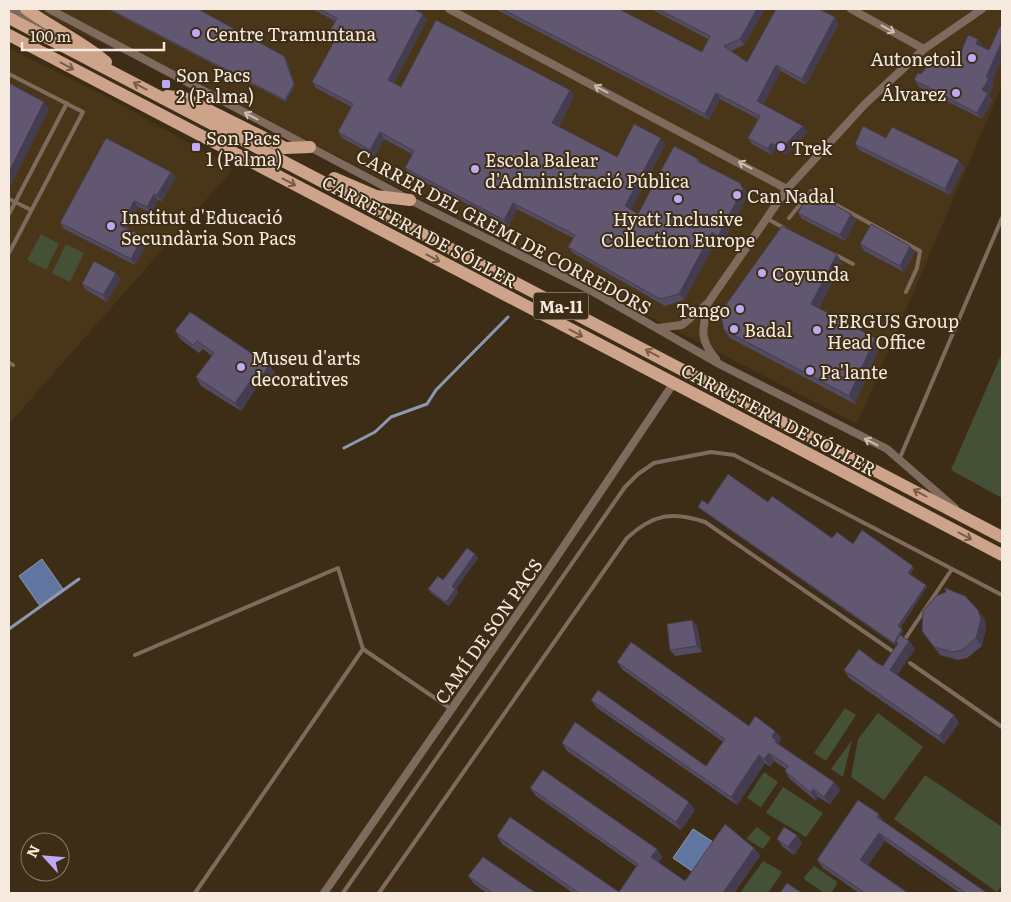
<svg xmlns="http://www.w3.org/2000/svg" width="1011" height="902" viewBox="0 0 1011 902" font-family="Literata,serif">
<rect width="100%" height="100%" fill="#3d2d17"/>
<path fill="#493518" d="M30 9H1002V85L857 424 326 150Z
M9 48 107 97 234 168 9 424Z"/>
<path fill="#455137" d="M41 234 59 244 46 270 27 260Z
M66 244 84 253 70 282 52 273Z
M1002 353V498L951 470Z
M845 708 856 715 826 761 814 753Z
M878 713 923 747 884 800 851 777 858 739Z
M852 740 843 777 831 769Z
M764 772 778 782 761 807 747 798Z
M925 775 1002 827V885L997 892 894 819Z
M783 787 823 813 806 837 766 813Z
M757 827 771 838 763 849 748 840 747 838Z
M763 861 781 871V874L768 893H740Z
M814 866 836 881 837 884 831 893H824L805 880 804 877Z"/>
<path fill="#6076a1" stroke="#8d99b3" d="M42 559 63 589 40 606 19 576Z
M693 829 713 842 692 871 673 858Z"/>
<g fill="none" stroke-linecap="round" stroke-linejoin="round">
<path stroke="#8d99b3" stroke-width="3" d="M344 448 375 432 391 417 427 404 436 390 508 317
M9 629 79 579"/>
<path stroke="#7f6b5e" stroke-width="4" d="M9 74 83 112 9 253
M9 199 31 210
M9 214 67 103
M766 218 784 228
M789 218 811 191 920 251 917 268 906 292
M834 254 853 264
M9 363 13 365
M899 460 1002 218
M903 642 952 569
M135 655 338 568 363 649 451 709
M910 663 1002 727
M195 893 363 649
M343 893 625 487 638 474 654 463 711 452 734 455 1002 595
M379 893 627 538C653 514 672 511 705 522L895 653"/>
<path stroke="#7f6b5e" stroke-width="8" d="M49 9 410 200 590 290 721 365 887 449 955 508
M449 9 787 189
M851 9 924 49
M708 303 787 189 811 163 865 104 924 49 982 9
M657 328 682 325 708 303C703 328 698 339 716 359
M324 893 539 583 673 384"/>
<path stroke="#7f6b5e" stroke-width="10" d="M9 10 59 37"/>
<path stroke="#cda48a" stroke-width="12" d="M26 9C52 28 82 41 106 62
M9 18 1002 537
M9 35 1002 555
M167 96 184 98 285 148 310 147
M334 178 376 196 410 200"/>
</g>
<path fill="#534b61" d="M107 9H198L284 56 286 58 295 86 286 102Z
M312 9H413L427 20 394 83 401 87 570 90 574 96 559 127 617 157 661 138 665 145 631 210 638 214 698 159 701 163 745 190 748 195 723 242 717 239 684 300 665 306 573 253 568 247 573 238 517 209 509 226 409 174 405 168 412 154 384 139 375 156 342 138 338 132 351 107 316 88 312 82 333 43 327 36 335 21Z
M495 9H619L702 52 708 39 651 9H765L744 45 731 51 747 62 839 24 806 85 781 71 763 105 803 126 807 132 786 155 775 149 772 155 752 144 748 138 758 119 720 99 709 120Z
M1002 27V58L992 82 994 85 989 95 992 100 982 119 919 87 914 80 921 74 957 62 978 39 983 47 989 50Z
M886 138 964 167 950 195 859 150 855 144Z
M176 178 162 201 158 200 152 213 138 207 127 229 148 242 135 265 64 229 60 223Z
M798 213 856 220 845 241 802 219Z
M860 244 915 252 904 272 864 251Z
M842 263 819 308 875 338 880 346 855 404 730 338 724 330Z
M116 273 120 279 107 302 86 290 82 284Z
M175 331 269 365 275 373 267 385 261 381 241 411 201 386 196 377 212 356 203 349 199 353 180 339Z
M768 502 832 538 853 544 914 568 910 575 926 585 927 587 900 628 903 631 901 635 909 641 915 649 897 675 954 715 959 723 944 744 849 678 844 670 877 663 883 666 898 644 897 642 895 645 700 509 698 507 708 504Z
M475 554 478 558 456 589 458 593 449 606 431 593 428 589 443 580Z
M984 618 986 627 982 646 967 658 958 660 940 655 922 631Z
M692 620 697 626 702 652 675 656 670 650Z
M617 662 749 726 775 731 781 738 779 743 780 745 834 782 840 790 830 804 818 797 816 801 790 779 785 771 786 769 774 761 770 767 765 763 737 805 597 708 591 700 706 766 723 742 623 670Z
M562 743 695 810 681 830 567 751Z
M530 788 657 849 662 857 658 863 685 881 754 848 760 856 734 893H573L502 844 497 836 619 892 637 867 536 796Z
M884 822 987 893H960L885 841 868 865 908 893H859L823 868 817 860Z
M797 835 802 843 794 855 783 847 777 839Z
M468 876 536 893H487L474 884Z"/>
<path fill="#443d4f" d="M757 9H765L744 45 740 39Z
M423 14 427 20 392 86 388 80Z
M835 17 839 24 806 85 802 79Z
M978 39 983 46 981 50 976 44Z
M1002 41V58L992 82 994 85 989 95 992 100 982 119 977 113 982 90 986 77Z
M284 56 286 58 295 86 286 102 285 100Z
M776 65 781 71 761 108 757 101Z
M570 90 574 96 557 130 552 123Z
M716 93 720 99 709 120 705 114Z
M44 102 49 109 9 189V172Z
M803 126 807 132 786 155 781 149Z
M380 132 384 139 375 156 370 150Z
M661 138 665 145 630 213 625 206Z
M771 143 775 149 772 155 768 149Z
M959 160 964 167 950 195 945 189Z
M171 172 176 178 162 201 157 195Z
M740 183 748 195 723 242 718 236Z
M154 194 158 200 152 213 147 207Z
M134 201 138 207 125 232 121 226Z
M513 203 517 209 509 226 504 220Z
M851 214 856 220 845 241 840 235Z
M712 232 717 239 684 300 679 294Z
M143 236 148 242 135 265 131 259Z
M910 246 915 252 904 272 900 266Z
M837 254 842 263 817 312 811 304Z
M116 273 120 279 107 302 103 295Z
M875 338 880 346 855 404 849 396Z
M269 365 275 373 267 385 261 377Z
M256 373 261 381 241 411 235 403Z
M475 554 478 558 456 589 458 593 449 606 446 602 452 586Z
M913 566 914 568 909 575 908 573Z
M926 585 927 587 899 628 898 626Z
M978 610 984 618 986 627 982 646 976 638Z
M692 620 697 626 702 652 697 646Z
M902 629 903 631 895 645 894 643Z
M909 641 915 649 895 678 890 670Z
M954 715 959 723 944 744 939 736Z
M775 731 781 738 779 743 782 748 781 750 772 737Z
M769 753 774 761 770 767 764 759Z
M759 755 765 763 737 805 731 797Z
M834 782 840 790 830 804 824 797Z
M813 789 818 797 816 801 811 793Z
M689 802 695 810 681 830 676 822Z
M879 814 884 822 877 817Z
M879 833 885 841 866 868 860 860Z
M797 835 802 843 794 855 788 847Z
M754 848 760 856 734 893H723Z
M657 849 662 857 656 865 651 857Z"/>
<path fill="#615771" stroke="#443d4f" d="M109 9H198L284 56 294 84 285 100Z
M319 9H413L423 14 388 80 401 87 436 20 570 90 552 123 617 157 634 124 661 138 625 206 638 214 674 146 698 159 697 161 740 183 743 189 718 236 712 232 679 294 660 299 568 247 575 235 513 203 504 220 405 168 414 151 380 132 370 150 338 132 353 104 312 82 335 40 327 36 337 18Z
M502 9H619L702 52 710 36 658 9H757L740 39 724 46 747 62 776 9H819L835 17 802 79 776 65 757 101 803 126 781 149 771 143 768 149 748 138 760 116 716 93 705 114Z
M1000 26 1002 27V41L986 77 989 78 982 90 988 93 977 113 914 80 918 73 921 74 930 63 935 66 941 54 957 62 968 35 978 39 976 44 989 50Z
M9 83 44 102 9 172Z
M863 126 886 138 892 127 959 160 945 189 855 144Z
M106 138 171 172 157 195 154 194 147 207 134 201 121 226 143 236 131 259 60 223Z
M809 191 851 214 840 235 798 213Z
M871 224 910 246 900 266 860 244Z
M782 226 837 254 811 304 875 338 849 396 724 330 720 313Z
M94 261 116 273 103 295 82 284Z
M190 312 269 365 261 377 256 373 235 403 196 377 214 353 197 341 193 345 175 331Z
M728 474 768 502 772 496 832 538 837 532 853 544 862 530 913 566 908 573 926 585 898 626 902 629 894 643 698 507 702 500 708 504Z
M467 548 475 554 452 586 455 589 446 602 428 589 438 576 443 580Z
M945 588 965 596 978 610 981 619 976 638 962 650 952 652 934 647 922 631 923 611 936 596 946 592Z
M692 620 697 646 670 650 667 624Z
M900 635 909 641 890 670 954 715 939 736 844 670 859 649 877 663 883 666 898 643 896 641Z
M631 642 749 726 755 716 775 731 772 737 776 740 775 742 834 782 824 797 813 789 811 793 785 771 788 766 769 753 764 759 759 755 731 797 591 700 598 690 706 766 725 739 617 662Z
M575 722 689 802 676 822 562 743Z
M543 770 657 849 651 857 685 881 725 824 754 848 723 893H579L497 836 510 817 619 892 638 864 530 788Z
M858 800 879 814 877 817 987 893H966L879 833 860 860 908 893H865L817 860Z
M784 827 797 835 788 847 777 839Z
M483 857 536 893H493L468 876Z
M787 883 802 893H780Z"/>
<defs><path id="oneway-shaft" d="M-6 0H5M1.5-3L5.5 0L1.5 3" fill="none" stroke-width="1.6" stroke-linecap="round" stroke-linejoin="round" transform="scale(1.25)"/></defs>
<g stroke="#ccbeb1">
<use href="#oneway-shaft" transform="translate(888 29) rotate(29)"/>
<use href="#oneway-shaft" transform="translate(601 89) rotate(-152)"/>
<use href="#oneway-shaft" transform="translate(251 116) rotate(-152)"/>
<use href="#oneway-shaft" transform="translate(745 165) rotate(-152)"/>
<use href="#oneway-shaft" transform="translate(871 442) rotate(-153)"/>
</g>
<g stroke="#775d45">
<use href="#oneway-shaft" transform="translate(67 66) rotate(28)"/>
<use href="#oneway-shaft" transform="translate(140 86) rotate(-152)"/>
<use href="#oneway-shaft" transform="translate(289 182) rotate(28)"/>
<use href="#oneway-shaft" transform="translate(433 258) rotate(28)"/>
<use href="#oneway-shaft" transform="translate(576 333) rotate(28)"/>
<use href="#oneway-shaft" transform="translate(652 353) rotate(-152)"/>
<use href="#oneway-shaft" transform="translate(920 493) rotate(-152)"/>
<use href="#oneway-shaft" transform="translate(965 536) rotate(28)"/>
</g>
<g fill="#bfa8f4" stroke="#3d2d17" stroke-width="2">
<circle cx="196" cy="33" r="5"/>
<circle cx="972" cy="58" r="5"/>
<rect x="161" y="79" width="10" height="10" rx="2.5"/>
<circle cx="956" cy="93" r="5"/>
<rect x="191" y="142" width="10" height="10" rx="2.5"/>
<circle cx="781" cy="147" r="5"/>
<circle cx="475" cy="169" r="5"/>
<circle cx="737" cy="195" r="5"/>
<circle cx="678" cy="199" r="5"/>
<circle cx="111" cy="226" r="5"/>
<circle cx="762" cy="273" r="5"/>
<circle cx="740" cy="309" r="5"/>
<circle cx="734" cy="329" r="5"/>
<circle cx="817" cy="330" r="5"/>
<circle cx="241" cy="367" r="5"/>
<circle cx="810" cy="371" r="5"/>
</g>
<g text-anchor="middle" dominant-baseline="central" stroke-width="4" stroke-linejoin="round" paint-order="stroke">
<rect fill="#3d2d17" stroke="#beb1a2" stroke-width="1" x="533.5" y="292.5" width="55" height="27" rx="4"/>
<g font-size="16" font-weight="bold" fill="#f5eadd">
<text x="561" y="306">Ma-11</text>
</g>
<g font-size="18" fill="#f5eadd" stroke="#3d2d17" text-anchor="start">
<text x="206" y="33">Centre Tramuntana</text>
<text x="962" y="58" text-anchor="end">Autonetoil</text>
<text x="176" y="74">Son Pacs<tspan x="176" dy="21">2 (Palma)</tspan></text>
<text x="946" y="93" text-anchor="end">Álvarez</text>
<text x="206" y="137">Son Pacs<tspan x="206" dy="21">1 (Palma)</tspan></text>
<text x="791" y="147">Trek</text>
<text x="485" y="159">Escola Balear<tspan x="485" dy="21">d'Administració Pública</tspan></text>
<text x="747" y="195">Can Nadal</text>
<text x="121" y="216">Institut d'Educació<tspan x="121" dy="21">Secundària Son Pacs</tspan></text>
<text x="678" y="218" text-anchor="middle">Hyatt Inclusive<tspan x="678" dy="21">Collection Europe</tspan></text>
<text x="772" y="273">Coyunda</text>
<text x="730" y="309" text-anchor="end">Tango</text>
<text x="827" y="320">FERGUS Group<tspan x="827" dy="21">Head Office</tspan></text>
<text x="744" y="329">Badal</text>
<text x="251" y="357">Museu d'arts<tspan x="251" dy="21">decoratives</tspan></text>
<text x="820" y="371">Pa'lante</text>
</g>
<g font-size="18" fill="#f5eadd" stroke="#3d2d17">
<text transform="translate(420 231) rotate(28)">CARRETERA DE SÓLLER</text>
<text transform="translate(504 231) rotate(28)">CARRER DEL GREMI DE CORREDORS</text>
<text transform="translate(779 419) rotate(28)">CARRETERA DE SÓLLER</text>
<text transform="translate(488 631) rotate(-55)">CAMÍ DE SON PACS</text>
</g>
</g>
<rect width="1011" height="902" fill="none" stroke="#f5eadd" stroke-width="20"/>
<g transform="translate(45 857) rotate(296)"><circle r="24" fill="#3d2d17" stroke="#877966"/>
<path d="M0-4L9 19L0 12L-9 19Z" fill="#bfa8f4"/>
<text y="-8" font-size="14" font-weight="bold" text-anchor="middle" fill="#f5eadd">N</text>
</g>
<path d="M22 42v8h142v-8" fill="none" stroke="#f5eadd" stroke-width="2.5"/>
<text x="30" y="42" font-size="15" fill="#f5eadd" stroke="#3d2d17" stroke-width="4" paint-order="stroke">100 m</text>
</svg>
